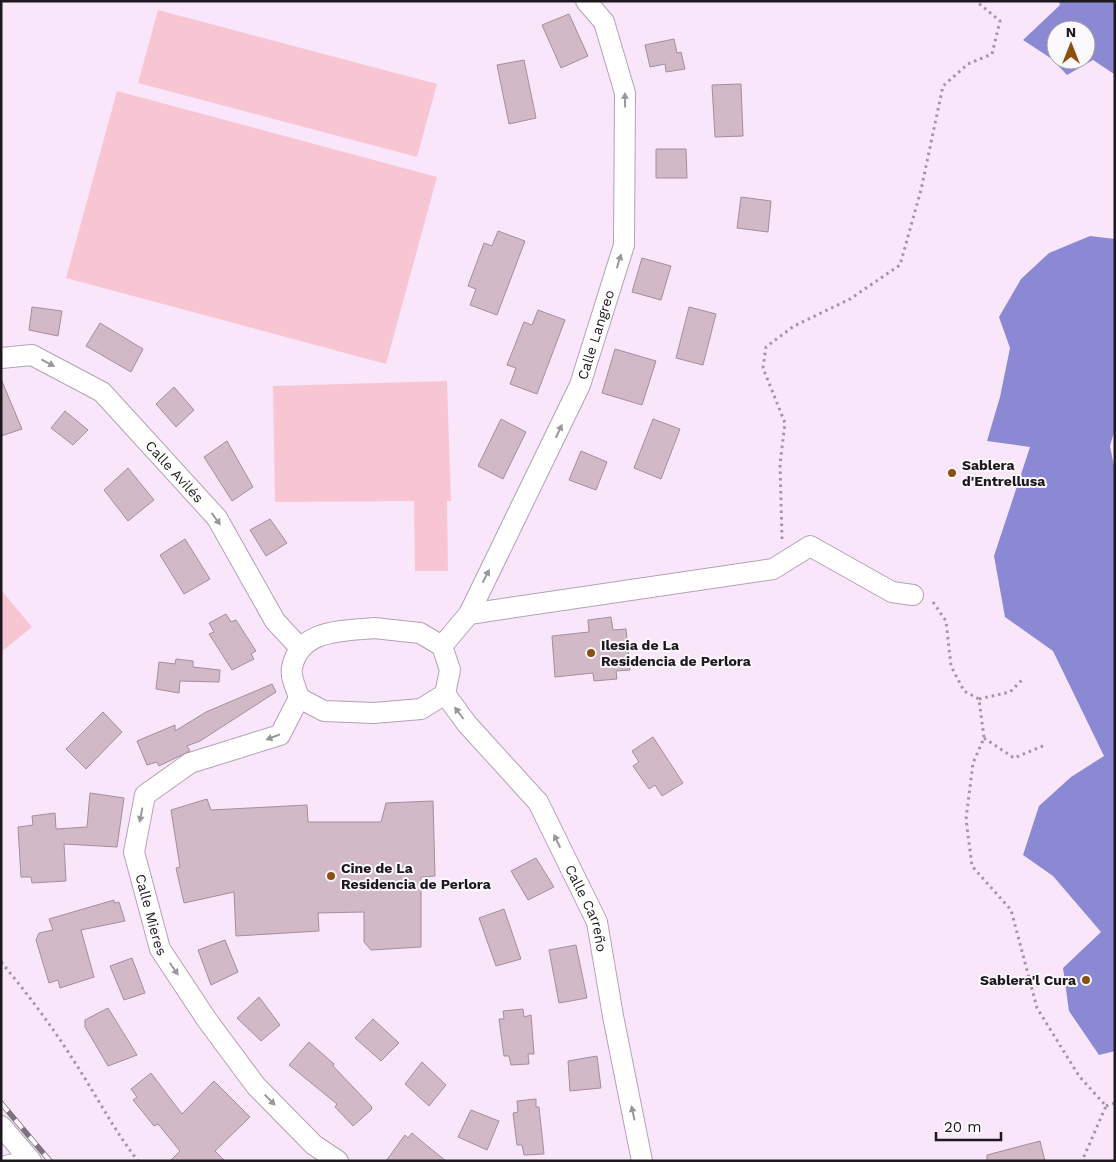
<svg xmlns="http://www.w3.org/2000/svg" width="1116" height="1162" viewBox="0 0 1116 1162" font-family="'Work Sans',sans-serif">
<rect width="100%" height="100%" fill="#f9e6fb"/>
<path fill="#f8c6d2" d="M158 10 437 84 417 157 138 83Z
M117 91 437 177 386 364 66 278Z
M447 381 451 501H447L448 571H415L414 501 275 502 273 386Z
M1 590 32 627 1 652Z"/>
<path fill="#8b89d3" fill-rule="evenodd" d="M1059 1H1115L1114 74 1093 60 1067 75 1052 59 1023 40 1060 5ZM1056 30H1086V60H1056Z
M1090 236 1115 239V429L1110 446 1115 471V1051L1099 1055 1069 1011 1063 968 1101 932 1053 876 1023 855 1039 806 1071 777 1104 756 1053 651 1005 617 994 556 1030 447 987 441 1000 397 1010 348 999 317 1021 279 1049 253Z"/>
<path fill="#d2b9c7" stroke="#a58d9b" d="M569 14 588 56 561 68 542 25Z
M674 39 677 53 681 52 685 69 666 72 665 64 650 67 645 45Z
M524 60 536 118 509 124 497 65Z
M741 84 743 136 715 137 712 85Z
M656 149H686L687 178H656Z
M741 197 771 201 768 232 737 228Z
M498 231 525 241 497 315 470 305 476 289 468 286 484 243 492 246Z
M642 258 671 266 661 300 632 292Z
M32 307 62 311 58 336 29 330Z
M689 307 716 314 703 365 676 358Z
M538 310 565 320 537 394 510 384 516 368 507 365 524 322 532 325Z
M100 323 143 349 131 372 86 346Z
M615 349 656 361 642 405 602 393Z
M1 379 22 429 1 436Z
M174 387 194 410 176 427 156 404Z
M65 411 88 430 73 445 51 428Z
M501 419 526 432 503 479 478 466Z
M653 419 680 429 661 479 634 468Z
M227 441 253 487 232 501 204 457Z
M581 451 607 462 596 490 569 480Z
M128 468 154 500 128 521 104 490Z
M270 519 287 543 266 556 250 530Z
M185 539 210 579 184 594 160 555Z
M226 614 231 622 236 620 256 651 251 654 254 659 232 670 209 634 214 632 209 623Z
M611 617 613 630 626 629 630 670 616 671 617 679 594 681 593 673 555 677 552 636 589 632 588 620Z
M176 659 193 661V667L220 670 219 682 180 681 179 693 156 689 159 662 175 664Z
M272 684 276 692 200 741 187 746 190 751 159 766 157 762 147 765 137 741 175 725V731L206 712Z
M103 712 122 732 86 769 66 749Z
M653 737 683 783 662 796 655 785 649 789 633 766 639 762 632 751Z
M90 793 124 798 117 847 64 844 66 881 32 883 31 877H21L18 827 33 825 32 816 55 813 56 829 87 827Z
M207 799 211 810 307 805 308 822H381L386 803 433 801 435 876 421 877V947L371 950 364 942V912L318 913 319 931 236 936 234 892 184 903 176 868 180 867 171 810Z
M536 858 554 887 528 900 511 871Z
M114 900V903L119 902 125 921 81 930 94 977 60 988 58 980 49 983 36 940 39 933 53 930 49 919Z
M504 909 521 959 496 966 479 918Z
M225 940 238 972 211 985 198 950Z
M576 945 587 998 559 1003 549 950Z
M132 958 145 993 124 1000 110 966Z
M259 997 280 1025 261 1041 237 1018Z
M108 1008 137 1055 108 1066 85 1027V1020Z
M523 1009 524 1017 531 1015 534 1054H528L529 1064 511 1065 509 1056H504L499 1019H504L503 1011Z
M373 1019 399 1043 381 1061 355 1038Z
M309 1042 334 1064 333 1066 372 1107 371 1110 353 1126 335 1107 337 1104 289 1065Z
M597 1056 601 1088 570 1091 568 1061Z
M422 1062 446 1085 429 1106 405 1084Z
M151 1073 182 1114 214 1081 250 1117 215 1151 225 1161H170L180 1151 158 1124 154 1126 133 1100 137 1097 131 1089Z
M536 1099V1107H539L544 1154 524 1155 522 1145H517L513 1113 518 1112 517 1101Z
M471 1110 499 1121 487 1150 458 1137Z
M412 1133 420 1140 446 1161H386L405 1135 408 1138Z
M1040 1141 1045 1161H987V1155Z"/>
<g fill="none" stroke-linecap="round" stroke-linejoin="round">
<defs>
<path id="service" d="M5 1161 27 1156"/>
<g id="minor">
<path id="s1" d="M1 358 32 355 102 392 217 518 275 621 300 648"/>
<path d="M469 614 773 569 810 546 892 592 913 595"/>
<path d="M374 628 420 633 442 646 450 670 445 694 421 709 374 713 324 711 299 698C297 690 290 677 292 668 299 629 343 631 374 628Z"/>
<path id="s2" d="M442 646 469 614 580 385 624 245 625 93 604 22 586 1"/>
<path id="s3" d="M445 694 467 724 538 802 597 922 613 1016 642 1161"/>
<path id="s4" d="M299 698 280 735 190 763 145 795 134 852 160 949 207 1020 256 1086 314 1145 338 1161"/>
<path d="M1 1126 31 1161"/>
</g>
</defs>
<use href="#service" stroke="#b3a1b5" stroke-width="12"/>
<use href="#minor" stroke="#b3a1b5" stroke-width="22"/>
<path stroke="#a395a5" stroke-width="3" stroke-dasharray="2.5 4" stroke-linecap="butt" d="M782 539 780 464 785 423 763 368 766 347 794 326 850 299 900 265 921 190 943 86 968 64 992 54 1000 21 976 1
M933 602 946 621 951 666 964 691 979 699 984 738 973 763 966 819 972 866 1011 910 1037 1008 1079 1076 1106 1106 1082 1161
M979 699 1010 692 1023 679
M984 738 1014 758 1045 745
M1 962C32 999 59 1036 84 1077 102 1106 117 1134 138 1161
M1106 1106 1115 1103"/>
<use href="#service" stroke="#fff" stroke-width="10"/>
<use href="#minor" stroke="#fff" stroke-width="20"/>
<defs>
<path id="rail" d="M1 1103 50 1161"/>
</defs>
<use href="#rail" stroke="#7d727f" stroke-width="5.5"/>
<use href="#rail" stroke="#fcf9fd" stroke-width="4" stroke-dasharray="11" stroke-linecap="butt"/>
</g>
<defs><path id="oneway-solid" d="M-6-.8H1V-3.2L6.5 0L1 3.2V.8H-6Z" transform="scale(1.25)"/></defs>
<g fill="#99979a">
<use href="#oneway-solid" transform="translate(625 100) rotate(-91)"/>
<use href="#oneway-solid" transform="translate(619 261) rotate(-73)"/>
<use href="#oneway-solid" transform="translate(48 363) rotate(28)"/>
<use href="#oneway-solid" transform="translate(559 431) rotate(-65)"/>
<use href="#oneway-solid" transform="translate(216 519) rotate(54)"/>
<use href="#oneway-solid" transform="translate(486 576) rotate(-63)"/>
<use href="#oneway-solid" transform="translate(459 713) rotate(-127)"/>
<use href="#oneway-solid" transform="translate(273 737) rotate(159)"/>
<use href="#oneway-solid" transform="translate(141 815) rotate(101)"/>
<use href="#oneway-solid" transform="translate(557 841) rotate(-116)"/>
<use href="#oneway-solid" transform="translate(174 969) rotate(56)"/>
<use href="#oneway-solid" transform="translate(270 1100) rotate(45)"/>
<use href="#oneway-solid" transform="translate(633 1113) rotate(-102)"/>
</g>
<g fill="#8d5011" stroke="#fcf9fd" stroke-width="2">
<circle cx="952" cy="473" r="5"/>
<circle cx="591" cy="653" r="5"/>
<circle cx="331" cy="876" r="5"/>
<circle cx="1086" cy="980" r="5"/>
</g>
<g text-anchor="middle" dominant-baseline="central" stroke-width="4" stroke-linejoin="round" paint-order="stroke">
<g font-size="14" fill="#1d171e" stroke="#fcf9fd">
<text stroke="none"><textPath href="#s2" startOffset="349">Calle Langreo</textPath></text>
<text stroke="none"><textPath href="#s1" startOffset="218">Calle Avilés</textPath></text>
<text stroke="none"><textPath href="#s3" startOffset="260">Calle Carreño</textPath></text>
<text stroke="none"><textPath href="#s4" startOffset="314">Calle Mieres</textPath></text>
</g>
<g font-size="14" font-weight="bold" fill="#1d171e" stroke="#fcf9fd" text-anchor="start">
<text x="962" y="465">Sablera<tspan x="962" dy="16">d'Entrellusa</tspan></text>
<text x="601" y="645">Ilesia de La<tspan x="601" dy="16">Residencia de Perlora</tspan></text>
<text x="341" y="868">Cine de La<tspan x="341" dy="16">Residencia de Perlora</tspan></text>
<text x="1076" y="980" text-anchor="end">Sablera'l Cura</text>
</g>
</g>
<rect width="1116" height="1162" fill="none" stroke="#1d171e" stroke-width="5"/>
<g transform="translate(1071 45)"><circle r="24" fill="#fcf9fd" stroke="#a39fa4"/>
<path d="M0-4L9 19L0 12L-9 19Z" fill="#8d5011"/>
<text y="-8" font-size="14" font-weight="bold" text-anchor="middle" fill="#1d171e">N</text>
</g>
<path d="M936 1132v8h65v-8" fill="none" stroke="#1d171e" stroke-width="2.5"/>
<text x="944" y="1132" font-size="15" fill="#1d171e" stroke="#fcf9fd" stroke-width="4" paint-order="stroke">20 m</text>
</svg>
